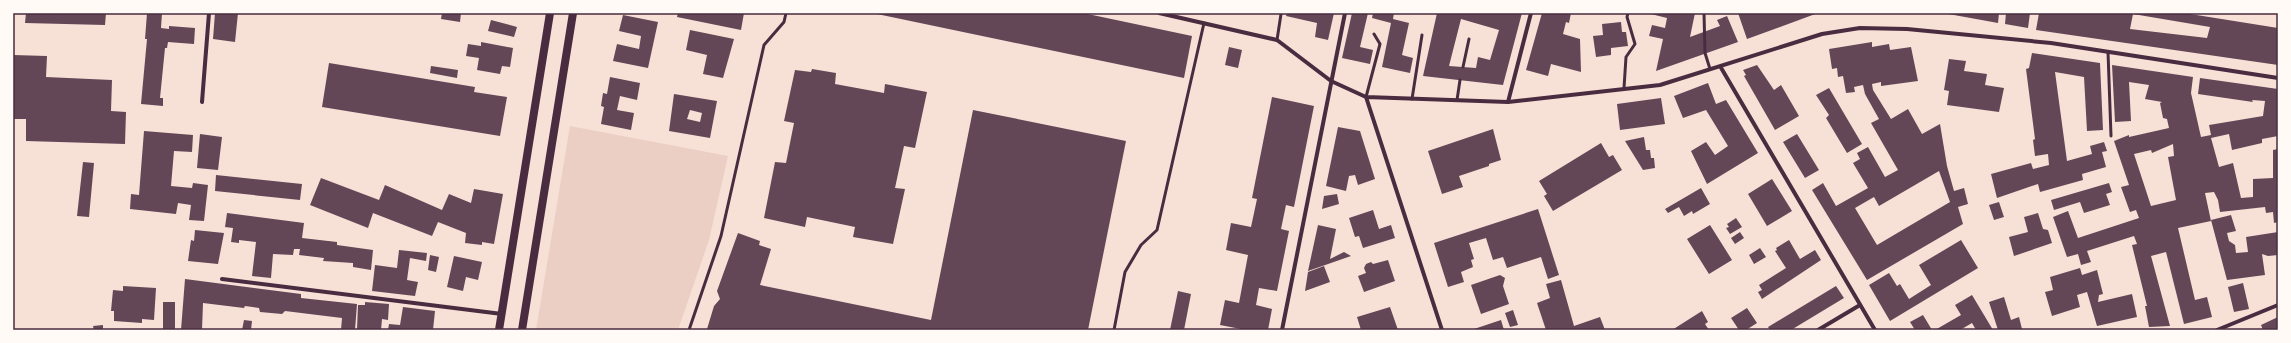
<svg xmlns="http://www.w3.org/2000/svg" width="2291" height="343" viewBox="0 0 2291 343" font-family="'Asap Condensed',sans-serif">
<rect width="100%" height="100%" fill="#f7e1d7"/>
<path fill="#ebcfc5" d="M570 126 728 156 709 240 678 330H536Z"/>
<path fill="#644757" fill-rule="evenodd" d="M26 13H106L105 25 25 23Z
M147 13H162L161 28 169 29V26L195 28 194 44 168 42 167 48H165L160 98H163V106L141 104 147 39H145Z
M215 13H238L235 42 213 39Z
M442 13H461L460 22 441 19Z
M678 13H744L741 30 677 17Z
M1083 13 1192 36 1184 78 877 14Z
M1287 13H1334L1328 40 1315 37 1317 23 1286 16Z
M1352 13H1368L1360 47 1373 50 1370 64 1342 58Z
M1373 13H1394L1393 19 1409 23 1402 55 1413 58 1410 73 1382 67 1391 23 1372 18Z
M1437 13H1522L1503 85 1423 76ZM1461 19 1499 30 1490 60 1478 57 1476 68 1449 66Z
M1542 13H1571L1569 23 1566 22 1563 34 1580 39 1581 72 1551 64 1548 76 1526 70Z
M1647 13H1695L1690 37 1720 26 1717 20 1727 16 1738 42 1656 71 1663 39 1649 36 1652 25 1665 28 1667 18Z
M1738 13H1818L1747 39Z
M1943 13H1999L1998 23Z
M2006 13H2030L2028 28 2005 24Z
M2039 13H2184L2278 28V65L2036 30ZM2133 14 2210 27 2207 38 2130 29Z
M623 15 658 22 648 68 613 61 617 44 639 49 641 36 619 31Z
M491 20 517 27 514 37 488 31Z
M1621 22 1622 32H1626L1628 46 1611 48V55L1596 57 1593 36 1603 35 1602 24Z
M690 30 734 39 723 78 703 74 707 55 686 50Z
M481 42 513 48 510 67 502 66 500 74 477 70 479 58 466 56 468 44 481 46Z
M1872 42V47L1889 44 1890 50 1911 47 1918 81 1881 86V82L1872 84 1873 90 1891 119 1908 109 1922 134 1940 124 1947 166 1954 191 1964 188 1968 204 1958 207 1963 224 1867 280 1812 190 1823 183 1836 206 1868 188 1853 163 1860 159 1857 153 1868 147 1885 177 1898 170 1871 123 1879 119 1865 94 1863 85 1854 87 1855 92 1846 93 1843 76 1838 77 1837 68 1832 69 1829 49ZM1939 171 1950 202 1877 245 1855 208 1874 197 1879 206Z
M1229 47 1242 50 1238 68 1225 65Z
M2032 53 2100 63 2103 130 2087 131 2084 77 2055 72 2067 161 2092 154 2090 146 2104 142 2107 151 2102 152 2106 167 2082 174 2083 180 2040 192 2038 184 1997 198 1991 174 2031 163 2033 169 2049 165 2048 154 2035 156 2033 140 2035 139 2026 69 2029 68Z
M13 55 47 56 46 77 112 80 111 111 126 112 125 144 26 141V119H13Z
M1949 59 1966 61 1964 71 1987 74 1985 85 2004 88 1999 112 1947 105 1949 91 1944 90Z
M329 63 475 87 474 92 507 97 500 136 322 107Z
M1757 65 1774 90 1781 85 1799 116 1775 130 1744 76 1746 75 1743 70Z
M2112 65 2193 77 2191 93 2201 137 2211 135 2209 125 2263 116 2265 101 2252 100 2253 102 2198 94 2200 78 2278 89V136L2262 139V143L2232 150 2229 134 2211 138 2219 167 2233 163 2241 198 2253 197V179L2273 178V150L2278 149V222L2274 223 2273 212 2266 213 2265 207 2220 212 2218 200 2214 192 2205 193 2211 221 2178 228 2195 300 2207 297 2212 317 2184 324 2166 252 2151 256 2170 326 2149 327 2145 306H2147L2132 245 2137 244 2134 236 2087 251 2091 262 2081 265 2078 254 2067 257 2053 217 2068 211 2078 238 2139 218 2136 210 2130 212 2121 187 2129 185 2114 141 2129 135V137L2169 128 2167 119 2163 118 2160 103 2162 102 2145 99 2149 85 2129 82 2131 121 2115 122ZM2173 144 2174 156 2168 157 2176 200 2151 206 2134 154 2151 150 2152 153Z
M431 66 458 70 457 78 430 73Z
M812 69 836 73 835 84 884 93 885 84 927 92 915 148 904 146 895 188 905 189 893 244 853 237 855 227 807 217 805 227 764 218 775 162 786 163 794 123 784 121 795 70 811 72Z
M610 77 640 83 637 100 620 96 617 110 634 113 631 130 601 124 604 107 601 106 603 93 607 94Z
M1708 83 1716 104 1726 100 1758 153 1707 184 1691 151 1706 142 1715 155 1728 146 1706 110 1683 118 1674 96Z
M1829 88 1862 144 1847 153 1826 118 1829 115 1816 95Z
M674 94 717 101 710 138 669 131ZM690 110 702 113 700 122 687 119Z
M1272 97 1314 106 1294 207 1286 205 1281 229 1289 231 1277 291 1259 288 1256 305 1272 309 1268 330H1246L1220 325 1225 300 1239 303 1248 255 1226 250 1231 223 1251 227 1257 199 1252 198Z
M1661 98 1665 124 1620 130 1617 104Z
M973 110 1126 141 1088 330 707 329 714 306 720 299 717 291 738 233 760 241 759 245 771 249 760 285 931 320Z
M1338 127 1360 131 1375 179 1358 185 1355 175 1349 176 1346 191 1326 186Z
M1493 129 1501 160 1489 164V166L1459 176 1463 187 1442 194 1428 151Z
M144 131 193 135 192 152 174 151 171 186 192 188 193 183 208 185 204 221 189 220 191 205 178 203 176 214 130 209 131 194 139 195Z
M200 134 222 137 218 170 197 168Z
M1797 134 1819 170 1805 178 1783 142Z
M1644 137 1646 150H1650L1651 158H1654L1655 168 1643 170 1625 141Z
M1601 143 1609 157 1613 155 1622 170 1553 211 1544 196 1547 194 1539 181Z
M83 162 94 163 89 217 77 216Z
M216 175 302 184 300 200 215 191Z
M321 178 379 200 385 185 442 210 449 194 471 203 474 189 503 194 494 244 482 242V245L465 243 466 233 438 222 432 236 373 213 368 228 310 205Z
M1772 179 1792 211 1767 226 1748 194Z
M2109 183 2112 192 2106 194 2110 205 2084 213 2080 202 2054 210 2051 200Z
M1701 188 1710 204 1693 214 1692 211 1684 216 1679 207 1668 213 1665 209Z
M1337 194 1339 204 1322 209 1324 196Z
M1999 202 2004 217 1994 220 1989 205Z
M1538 209 1559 275 1548 279 1541 257 1507 268 1503 257 1493 260 1486 238 1469 243 1474 259 1471 260 1473 267 1461 272 1464 282 1448 287 1434 243Z
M1373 210 1379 229 1391 225 1395 238 1363 248 1359 236 1355 237 1349 218Z
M227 213 304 223 302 238 337 242V245L373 250 371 270 353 267V263L323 261 324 258 299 255 300 249H294L293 255 273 254 271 278 252 276 256 242 239 240V243L231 242 233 228 225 227Z
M2038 213 2043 229 2048 230 2052 243 2014 256 2009 237 2028 232 2024 217Z
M2231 215 2236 231 2227 233 2229 241 2235 245 2236 253 2248 252 2246 237 2278 232V255L2268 256 2262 254 2265 275 2227 280 2211 220Z
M1736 218 1742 227 1730 234 1726 228 1729 227 1727 224Z
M1318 225 1336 229 1330 259 1344 252 1351 256 1308 271Z
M1710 225 1732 260 1709 274 1687 239Z
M195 230 224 233 218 264 188 261 191 240 194 241Z
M1740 232 1744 238 1735 244 1731 238Z
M1789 240 1800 259 1815 250 1821 260 1762 299 1758 292 1762 290 1759 285 1786 268 1775 251 1777 250 1776 248Z
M1961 240 1978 268 1890 321 1869 285 1889 273 1897 286 1900 284 1909 299 1931 285 1919 265Z
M1760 248 1766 257 1754 264 1749 255Z
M399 250 427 253 426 261 410 258 407 280 418 282 415 296 372 291 375 265 397 268Z
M430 255 439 257 436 272 428 270Z
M454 256 482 262 478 280 466 277 463 291 447 287Z
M1388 260 1395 281 1364 292 1358 276 1366 273 1364 268 1366 264 1371 262 1373 264Z
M1324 266 1330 282 1305 291 1308 272Z
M2080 268 2082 275 2097 270 2103 294 2099 295 2098 302 2132 294 2137 317 2097 326 2087 292 2077 295 2080 307 2052 316 2045 292 2053 290 2050 277Z
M1500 275 1505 278 1503 286 1509 304 1481 314 1471 285Z
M185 279 301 294V298L357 304 355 330H341L342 318 285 311 282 314 260 312 259 308 245 306 244 308 203 303 202 330H181Z
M1561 280 1574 326 1600 317 1605 330H1546L1537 303 1550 298 1546 284Z
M2243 283 2249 309 2234 312 2228 287Z
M123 286 156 288 154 320 142 319V323L114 321V311H111L113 290 123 291Z
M1836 286 1844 298 1791 330H1770L1768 327Z
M1178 291 1191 294 1184 330H1170Z
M1972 295 1993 330H1976L1972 323 1960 330H1935L1961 315 1955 305Z
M2004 297 2011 320 2019 317 2022 329 1998 330 1989 302Z
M163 302H175V330H163Z
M365 302 389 304 388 320 382 319 381 330H357L358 305H365Z
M403 307 435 311 433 330H388L389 324 400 325Z
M1390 307 1398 330H1361L1357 317Z
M1747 308 1757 323 1746 330H1739L1731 318Z
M1513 310 1518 325 1510 327 1505 313Z
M1702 311 1708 322 1705 324 1709 330H1672Z
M1923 315 1932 330H1915L1910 322Z
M2278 317V330H2263L2261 325Z
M244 320 252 321 251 330H242Z
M1501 320 1504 330H1471Z
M103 325V330H94L93 326Z"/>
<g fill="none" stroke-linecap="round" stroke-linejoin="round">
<path stroke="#4a2c40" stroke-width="3" d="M1704 13 1705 53 1710 69
M1277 40 1281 14
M2108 52 2111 136
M1463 67 1469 39
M1624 88 1626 57 1635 44 1627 17 1628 13
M1366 97 1380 44 1374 34
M1412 99 1422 35
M1457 100 1460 80
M689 330 721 236 764 45 784 22 786 13
M1114 330 1125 272 1141 245 1157 230 1204 23"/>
<path stroke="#4a2c40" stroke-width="4" d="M1159 13 1277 40 1331 81 1366 97 1508 102 1660 85 1822 34 1860 28 1907 29 2051 43 2278 78
M1720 66 1875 330
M1366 97 1442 330
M202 102 209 13
M1508 102 1531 13
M222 279 502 314
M1282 330 1345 13
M1818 330 1860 305
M2217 330 2278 305"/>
<path stroke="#4a2c40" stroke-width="8" d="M499 330 550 13
M522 330 573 13"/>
</g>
<rect width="2291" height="343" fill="none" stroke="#fffaf5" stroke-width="28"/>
<rect x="14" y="14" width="2263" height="315" fill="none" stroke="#4a2c40" stroke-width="1.5"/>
</svg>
